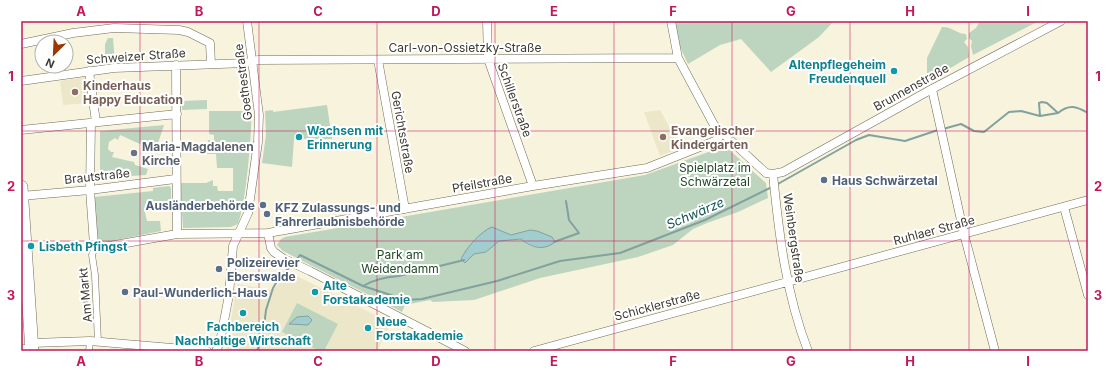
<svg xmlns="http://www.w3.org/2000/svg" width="1109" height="372" viewBox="0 0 1109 372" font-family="Inter,sans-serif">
<rect width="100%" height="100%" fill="#f8f3dd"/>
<path fill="#ede7c9" d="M87 77 91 103 63 105 60 81Z
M660 110 672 132 678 149 660 156 644 112Z
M289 272 391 323 377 351H231L226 349 237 284 273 290Z"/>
<path fill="#bdd5be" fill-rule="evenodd" d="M675 21H834L819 37 771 72 741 39 720 45 688 64 679 45Z
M980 21H1039L973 55 971 46 972 41 969 38V33L976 28Z
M942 27C951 26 957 34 966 34L967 39 964 42 968 47 969 57 927 82V58Z
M108 38H113L115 64H110L105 58V44Z
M207 100V109L182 110V101Z
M327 105 332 139H294L292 167 262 163 266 135 265 111 273 110V112Z
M209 111H251C253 126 245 212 238 223 236 226 233 226 230 227L183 228 180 183H206L213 180V186H217L218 191H233V168H217L216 154H207L208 140H214V135L209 134Z
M164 125 156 149 143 143 140 144 120 135 118 140 115 138 109 142 108 149 111 152H114L112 157 134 162 135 165 148 169 146 175 100 178V131Z
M725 146 766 183 768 198 738 212 707 223 693 229 673 245 638 257 540 278 474 300 433 302 430 300 405 305 402 312 283 251 277 245 281 239 285 237 645 175ZM499 230C515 242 535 228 552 237 540 247 534 252 521 239L499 241 481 253 474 254 465 263 462 260 471 246Z
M169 186 171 188V203L164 202 144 208 147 221H160L161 231 97 244 94 197 153 191V188Z
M297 303 338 324 324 351H319L282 332Z"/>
<path fill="#a1cdcf" stroke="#82a19f" d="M492 227 511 235 530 230 537 231 552 237 555 242C544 251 531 248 521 239L499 241 486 252 474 254 465 263 461 259C466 248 481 231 492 227Z
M83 291H86L88 313H85Z
M308 316 312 320 308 325 289 324 297 317Z"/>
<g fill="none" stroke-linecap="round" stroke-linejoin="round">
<path stroke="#82a19f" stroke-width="2" d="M1040 116 1058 113
M943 129 961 124 974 131 984 132 1009 112 1021 111 1040 116 1039 103 1042 102 1047 103 1058 113C1069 104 1076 106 1088 113
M776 185 856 140 869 135 905 141 938 130
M554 242 579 233 569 220 566 201
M295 262 300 255 363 286 403 299
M363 286C374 279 386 277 399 276L464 260
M407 300 422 299 497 281 560 261 620 253 705 220 772 187
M257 351 263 335 266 310 273 288 279 278 292 265"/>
<defs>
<path id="pedestrian" d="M95 247 92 255 95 275 98 342
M21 348H27
M89 351 90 341"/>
<path id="minor" d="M487 21 488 59 533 186
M671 21 678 58 714 125 766 173 773 174 783 172 932 89 1061 21
M21 44 73 33 114 28 179 30 188 32 210 43 211 64
M378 60 405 209
M176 65 177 234
M89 71 96 122
M21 81 114 68 246 63 258 60 678 58
M932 89 964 234 995 351
M91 123 90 190 94 245 98 248 177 234 268 233 533 186 647 168 715 141 722 134
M21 130 177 114
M773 174C779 235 786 294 808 351
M21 196 90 190 175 179
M1064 207 1088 295
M268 233 271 248 274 252 284 259 310 271 465 351
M32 343 90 341 207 351
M216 351 220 342 229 295 233 246 248 213 258 142 259 115 247 21
M534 351 1088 200"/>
<path id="primary" d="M21 187 32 351"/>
</defs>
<use href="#pedestrian" stroke="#706c58" stroke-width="7"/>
<use href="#minor" stroke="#706c58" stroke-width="9"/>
<use href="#primary" stroke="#706c58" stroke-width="14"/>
<use href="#pedestrian" stroke="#fff" stroke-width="6"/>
<use href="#minor" stroke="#fff" stroke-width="8"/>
<use href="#primary" stroke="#fff" stroke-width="13"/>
</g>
<path fill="none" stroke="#c2185b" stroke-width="1" stroke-opacity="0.55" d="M140 21V351M259 21V351M377 21V351M495 21V351M614 21V351M732 21V351M850 21V351M969 21V351M21 131H1088M21 241H1088"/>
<g fill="#0f9aa8" stroke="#fff" stroke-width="1.5">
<circle cx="894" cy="71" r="4"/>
<circle cx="299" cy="137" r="4"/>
<circle cx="31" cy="246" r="4"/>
<circle cx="315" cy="292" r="4"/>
<circle cx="243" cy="313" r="4"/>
<circle cx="368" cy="328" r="4"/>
</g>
<g fill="#8d6e63" stroke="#fff" stroke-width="1.5">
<circle cx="75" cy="92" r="4"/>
<circle cx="663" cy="137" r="4"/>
</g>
<circle fill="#6b7280" stroke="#fff" stroke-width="1.5" cx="134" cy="153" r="4"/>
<g fill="#5c6f8a" stroke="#fff" stroke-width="1.5">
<circle cx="824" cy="180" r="4"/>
<circle cx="263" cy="205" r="4"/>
<circle cx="267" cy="214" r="4"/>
<circle cx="219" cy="269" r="4"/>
<circle cx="125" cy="292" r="4"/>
</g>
<g text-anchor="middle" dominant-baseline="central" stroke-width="4" stroke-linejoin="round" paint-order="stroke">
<g font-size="12" fill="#3b3930" stroke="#fff">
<text x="465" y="47">Carl-von-Ossietzky-Straße</text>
<text transform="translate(136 56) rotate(-4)">Schweizer Straße</text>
<text transform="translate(243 82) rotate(-97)">Goethestraße</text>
<text transform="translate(911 87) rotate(-29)">Brunnenstraße</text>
<text transform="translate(515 100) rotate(70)">Schillerstraße</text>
<text transform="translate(403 132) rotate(80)">Gerichtsstraße</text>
<text transform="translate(97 176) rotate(-6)">Brautstraße</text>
<text transform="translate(482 183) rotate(-10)">Pfeilstraße</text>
<text transform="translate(934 230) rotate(-15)">Ruhlaer Straße</text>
<text transform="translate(794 238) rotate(82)">Weinbergstraße</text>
<text transform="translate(85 295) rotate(-95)">Am Markt</text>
<text transform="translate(657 305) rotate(-15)">Schicklerstraße</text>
</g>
<g font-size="12" font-weight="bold" fill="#0d838f" stroke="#fff" text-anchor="start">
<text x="886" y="64" text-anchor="end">Altenpflegeheim<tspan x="886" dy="14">Freudenquell</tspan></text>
<text x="307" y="130">Wachsen mit<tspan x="307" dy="14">Erinnerung</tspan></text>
<text x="39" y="246">Lisbeth Pfingst</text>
<text x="323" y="285">Alte<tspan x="323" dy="14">Forstakademie</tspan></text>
<text x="376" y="321">Neue<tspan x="376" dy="14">Forstakademie</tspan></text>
<text x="243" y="326" text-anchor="middle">Fachbereich<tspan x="243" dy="14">Nachhaltige Wirtschaft</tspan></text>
</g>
<g font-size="12" font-weight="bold" fill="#785e54" stroke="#fff" text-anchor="start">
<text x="83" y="85">Kinderhaus<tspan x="83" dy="14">Happy Education</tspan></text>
<text x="671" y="130">Evangelischer<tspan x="671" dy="14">Kindergarten</tspan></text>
</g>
<g font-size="12" font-weight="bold" fill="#5b616d" stroke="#fff" text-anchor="start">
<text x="142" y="146">Maria-Magdalenen<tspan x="142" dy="14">Kirche</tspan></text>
</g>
<g font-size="12" fill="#1e4824" stroke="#fff">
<text x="715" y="167">Spielplatz im<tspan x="715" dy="14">Schwärzetal</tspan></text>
<text x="400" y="254">Park am<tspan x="400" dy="14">Weidendamm</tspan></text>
</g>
<g font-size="12" font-weight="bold" fill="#4e5e75" stroke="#fff" text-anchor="start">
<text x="832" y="180">Haus Schwärzetal</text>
<text x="255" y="205" text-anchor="end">Ausländerbehörde</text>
<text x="275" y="207">KFZ Zulassungs- und<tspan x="275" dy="14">Fahrerlaubnisbehörde</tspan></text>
<text x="227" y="262">Polizeirevier<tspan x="227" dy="14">Eberswalde</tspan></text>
<text x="133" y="292">Paul-Wunderlich-Haus</text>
</g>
<g font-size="13" font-style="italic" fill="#155456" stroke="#fff">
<text transform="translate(695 213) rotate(-23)">Schwärze</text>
</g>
</g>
<rect width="1109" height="372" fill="none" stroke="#ffffff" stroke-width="44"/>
<g transform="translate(54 54) rotate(204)"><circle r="19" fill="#ffffff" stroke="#b1b0ac"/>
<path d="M0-3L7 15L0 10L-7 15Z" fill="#9b3700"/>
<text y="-6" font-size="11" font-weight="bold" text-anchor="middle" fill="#3b3930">N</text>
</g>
<rect x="22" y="22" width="1065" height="328" fill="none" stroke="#c2185b" stroke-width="1.5"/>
<g font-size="13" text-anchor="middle" font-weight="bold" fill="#c2185b">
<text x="81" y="16">A</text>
<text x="199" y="16">B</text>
<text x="318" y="16">C</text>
<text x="436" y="16">D</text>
<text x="554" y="16">E</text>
<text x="673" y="16">F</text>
<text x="791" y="16">G</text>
<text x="910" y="16">H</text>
<text x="1028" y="16">I</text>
<text x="11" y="81">1</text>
<text x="1098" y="81">1</text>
<text x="11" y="191">2</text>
<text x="1098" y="191">2</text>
<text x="11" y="300">3</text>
<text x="1098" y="300">3</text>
<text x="81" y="366">A</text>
<text x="199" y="366">B</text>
<text x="318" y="366">C</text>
<text x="436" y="366">D</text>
<text x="554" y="366">E</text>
<text x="673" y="366">F</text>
<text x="791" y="366">G</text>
<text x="910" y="366">H</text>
<text x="1028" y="366">I</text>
</g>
</svg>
